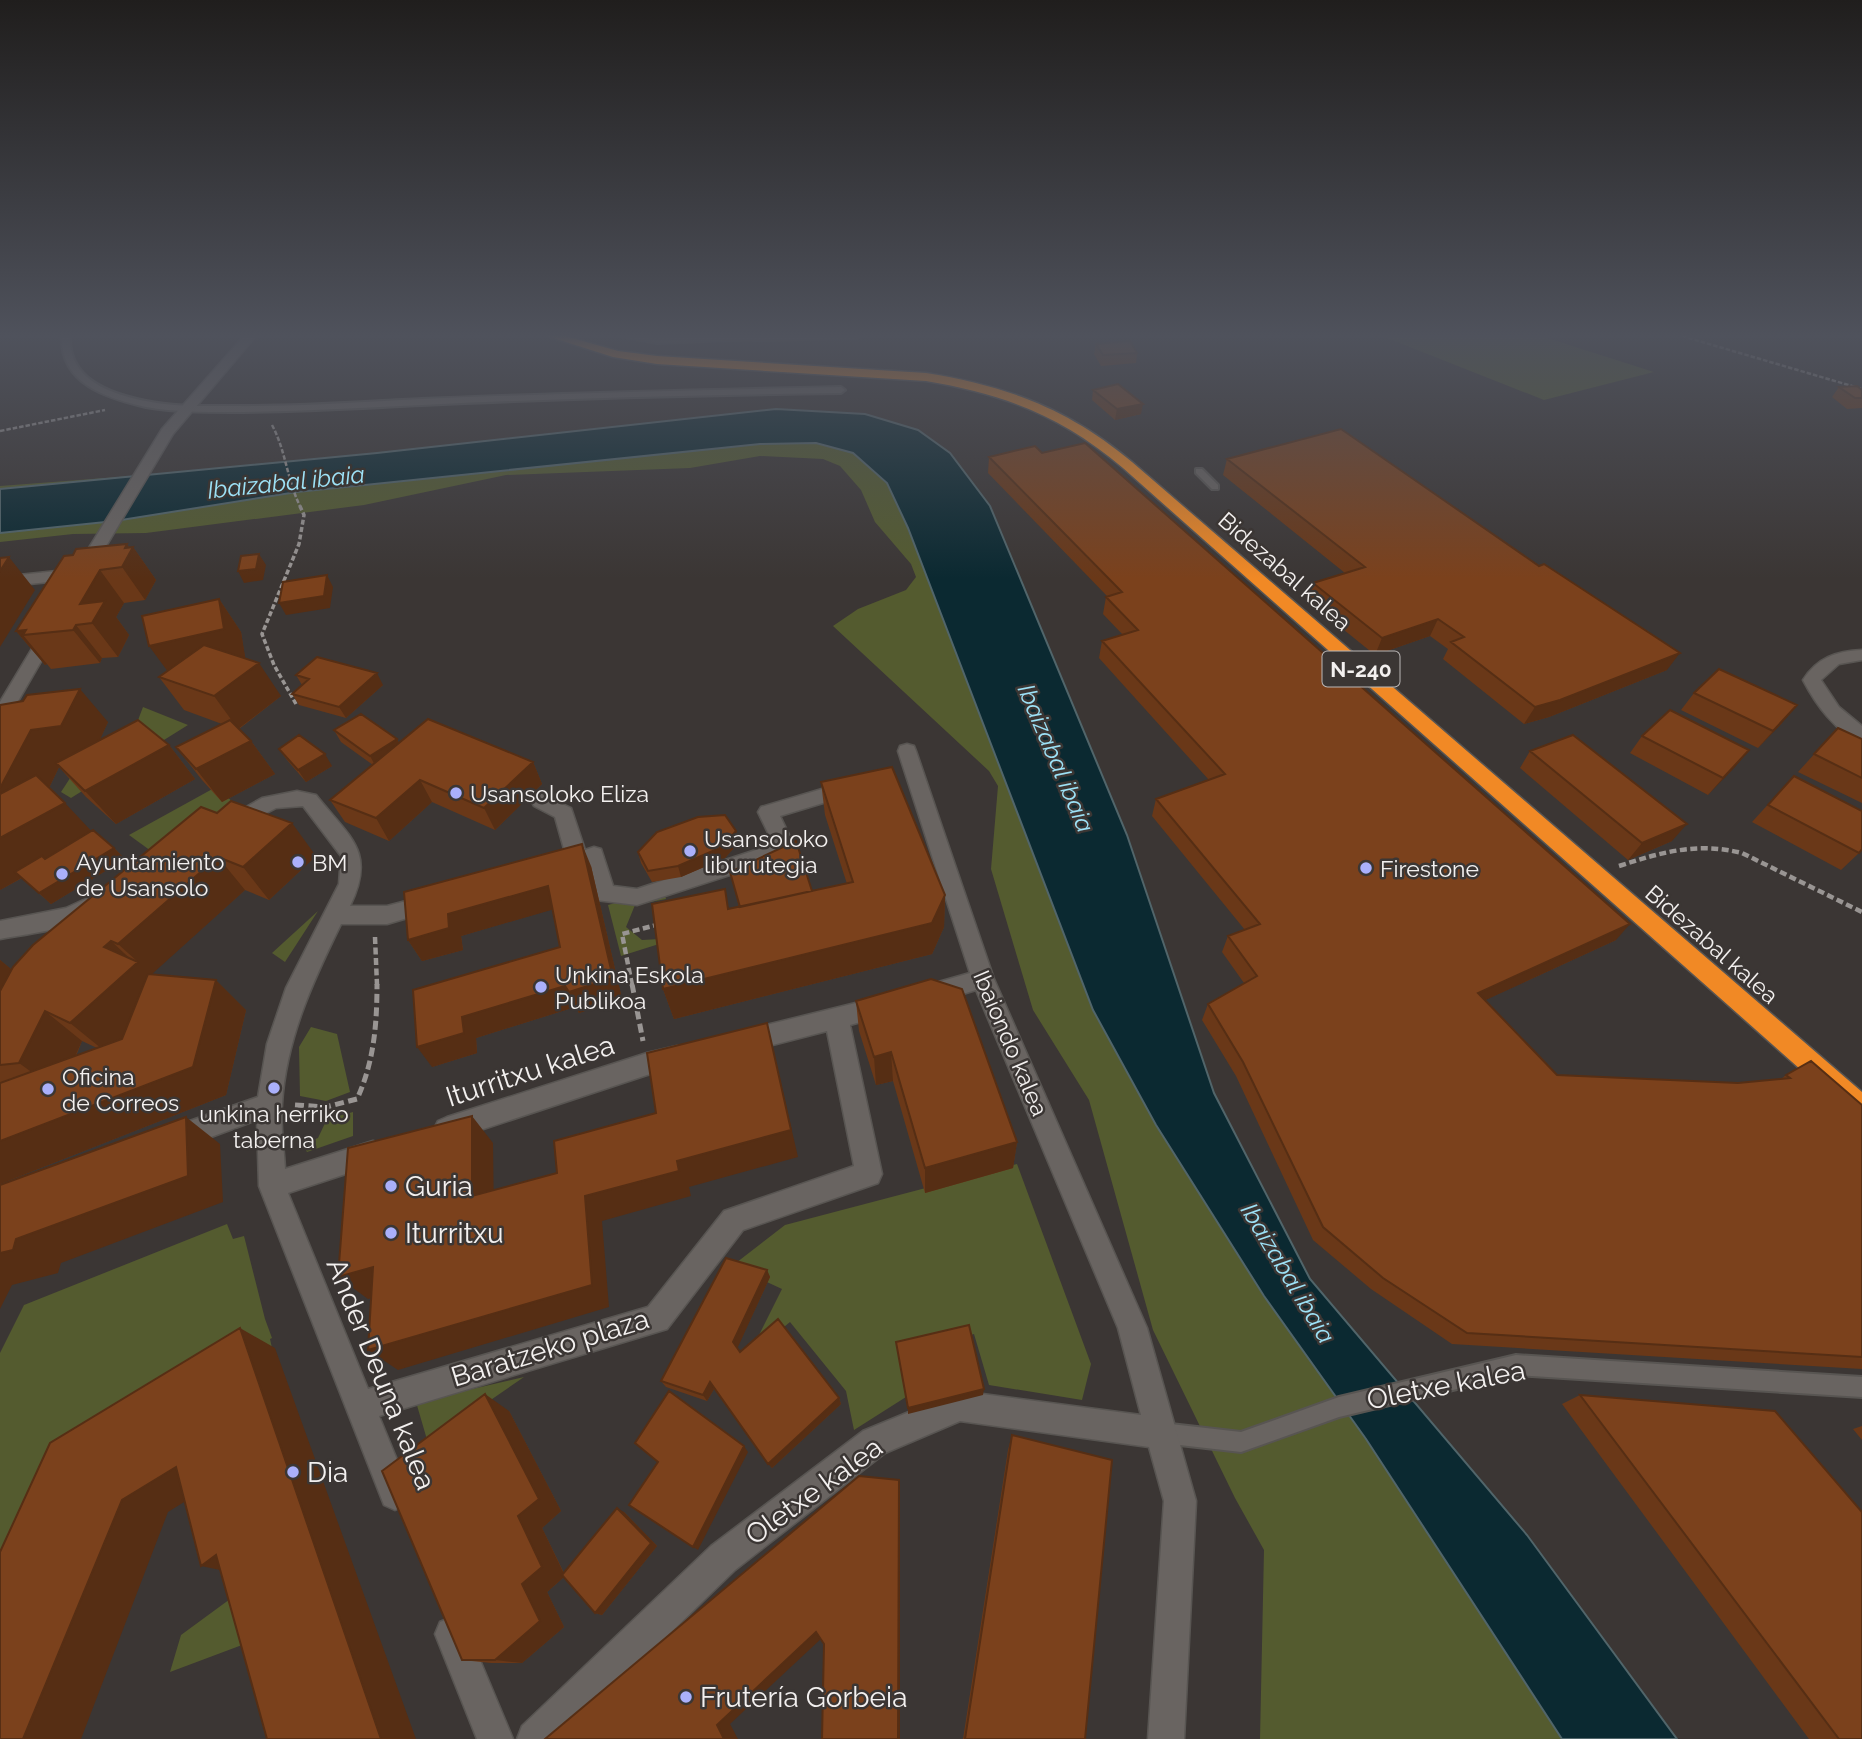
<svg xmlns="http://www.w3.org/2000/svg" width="1862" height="1739" viewBox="0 0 1862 1739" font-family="Raleway,sans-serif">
<rect width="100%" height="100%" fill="#3b3634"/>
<path fill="#545b2f" d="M1382 336H1541L1654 372 1544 400Z
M854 416 994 582 1159 1130 1577 1739H1260L1264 1550 1235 1498 1153 1330 1089 1100 1033 1010 991 869 998 786 989 771 833 626 858 609 906 590 916 577 911 564 875 522 861 490 840 466 823 459 760 456 690 468 506 475 364 505 146 533 73 534 0 542V486L461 451Z
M143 707 188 725 71 798 61 792 76 769 127 749Z
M216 787 234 803 151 851 129 835Z
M663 889 666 899 635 905 626 927 642 940 678 938 621 956 608 905Z
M318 911 285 962 272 953Z
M311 1027 337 1034 350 1092 326 1101 300 1096 299 1047Z
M353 1112V1136L307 1152 302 1144 318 1138 327 1119Z
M1017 1164 1091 1364 1082 1400 989 1385 974 1334 909 1353 917 1390 854 1430 846 1391 790 1322 748 1357 782 1289 732 1266 785 1225Z
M227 1224 233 1239 244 1236 265 1319 272 1338 270 1339 272 1348 0 1671V1353L24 1305Z
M524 1377 428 1443 416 1402Z
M256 1580 271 1634 170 1672 181 1635Z"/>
<path fill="#0b2931" stroke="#51656a" stroke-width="2" d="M776 409 865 414 918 430 950 453 990 506 1127 835 1214 1093 1310 1279 1527 1535 1677 1739H1562L1366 1439 1264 1296 1156 1125 1093 1010 908 528 887 483 853 453 816 443 760 444 297 492 115 521 0 533V489L377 453Z"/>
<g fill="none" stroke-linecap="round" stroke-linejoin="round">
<defs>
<path id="lane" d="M62 336H70C68 379 110 394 146 401 174 407 202 406 231 406 294 407 358 402 422 399 561 393 701 390 841 387L845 390 841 393C701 395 562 398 422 405 358 408 295 412 231 412 203 412 174 412 146 407 107 398 60 384 62 336Z
M621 336 657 339 716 336H860L856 338 755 340 751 339 657 343Z
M1196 469H1202L1218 485V489H1212L1196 473Z
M1516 1355 1862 1377V1397L1516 1375 1339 1417 1241 1452 1162 1443 1155 1440 1152 1433 1155 1426 1162 1423 1241 1432 1339 1397Z"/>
<path id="street" d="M244 336H256L173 434 90 573 78 579 0 587V577L76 569 162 429Z
M50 627 58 632 6 722 0 724V702L42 632Z
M1862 650V660L1839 664 1821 680 1839 707 1862 726V741C1836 734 1815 703 1803 680 1817 658 1836 651 1862 650Z
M907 744 914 746 916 751 994 979 1147 1328 1196 1501 1184 1739H1148L1164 1501 1149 1447 960 1421 885 1453 735 1570 561 1739H517L522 1726 711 1546 863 1431 960 1391 1141 1415 1118 1328 976 990 929 1004 921 1001 917 994 921 987 970 973 898 751 900 746Z
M849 781 856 783 859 788 856 793 780 816 790 837 776 860 637 905 596 900 586 865 562 873 555 871 552 865 555 859 566 856 555 817 534 806 531 801 534 796 541 794 571 808 585 850 594 847 601 849 613 886 637 889 762 848 770 837 758 812 761 807Z
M297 791 316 795C349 837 377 851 350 906H387L433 894 441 896 444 902 441 908 387 924H341C313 981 286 1039 282 1104 280 1125 284 1148 285 1169L373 1141 382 1144 386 1153 382 1162 288 1193 368 1389 648 1307 724 1211 854 1166 827 1031 742 1053 734 1049 730 1042 734 1035 742 1031 884 996 892 999 896 1006 892 1013 850 1025 882 1174 878 1183 743 1230 667 1329 379 1416 411 1494 406 1505 395 1510 384 1505 259 1186 257 1120 176 1150 167 1147 163 1138 167 1129 258 1097 267 1044 286 988 339 884 341 856 303 806 276 808 232 831 225 829 222 824 225 819 262 798Z
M92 896 100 899 103 905C91 928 24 934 0 939V921L66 908Z
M677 1046 686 1049 689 1057 686 1065 647 1075 447 1141 438 1137 434 1129 438 1121 447 1117 647 1053Z
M452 1617 464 1622 513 1739H477L435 1634 440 1622Z"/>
<path id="highway" d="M547 336H565L618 351 657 356 926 373C1007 386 1069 409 1132 462L1862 1092V1120L1853 1116 1123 468C1062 416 1004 394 926 381L657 364 613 357Z"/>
</defs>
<use href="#lane" stroke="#585552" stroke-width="4"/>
<use href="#street" stroke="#585552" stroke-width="3"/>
<use href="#highway" stroke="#585552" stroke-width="3"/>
<path stroke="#999593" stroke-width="2.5" stroke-dasharray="4.5 2" stroke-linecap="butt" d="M1682 336 1862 389
M272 425C286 451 287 480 300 506
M0 431 105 410"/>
<path stroke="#999593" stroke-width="3.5" stroke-dasharray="5 2.5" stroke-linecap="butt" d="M296 704 274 665 262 634 299 544 304 515 299 504"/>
<path stroke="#999593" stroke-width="4.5" stroke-dasharray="7 3.5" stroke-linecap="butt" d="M1619 866C1662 852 1697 842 1742 853L1862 912
M375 937 377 985
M632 985 622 934 660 924"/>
<path stroke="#999593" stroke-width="5" stroke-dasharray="9 4.5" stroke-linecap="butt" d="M632 984 643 1041
M295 1105 326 1107 357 1099C374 1062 377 1024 377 984"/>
<use href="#lane" fill="#696461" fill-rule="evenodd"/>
<use href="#street" fill="#696461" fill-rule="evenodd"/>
<use href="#highway" fill="#f18925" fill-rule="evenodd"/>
</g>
<path fill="#6a3818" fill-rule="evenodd" d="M1096 344 1137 353 1136 363 1101 366 1094 354Z
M1839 387 1862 390V408L1847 409 1832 397Z
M1093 390 1141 414 1115 420 1092 400Z
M1042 453 1616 940 1485 1000 1557 1075 1738 1083 1781 1079 1786 1075 1862 1105V1369L1452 1344 1371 1289 1313 1240 1236 1076 1202 1020 1208 1004 1244 983 1222 952 1228 936 1245 930 1152 816 1156 799 1209 780 1099 658 1102 641 1123 635 1103 614 1106 597 1107 596 988 473 989 457Z
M1227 459 1667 670 1549 717 1524 724 1443 659 1448 649 1430 636 1375 655 1307 600 1313 583 1345 573 1223 475Z
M127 544 129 547H133L156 580 145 600 124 603 116 617 129 635 118 657 102 658 100 663 51 669 47 664 45 665 16 631 73 555Z
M219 599 241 632 245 658 281 696 239 729 251 741 275 774 222 802 202 780 176 747 222 724 184 710 159 677 167 671Z
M296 675 383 685 346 718 299 705 292 694 302 685Z
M1694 693 1782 723 1758 748 1681 710Z
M0 705 108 722 99 741 169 745 195 779 116 824 86 797 59 767 49 788 91 831 114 848 125 859 51 904 22 878 0 890Z
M1838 728 1862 739V803L1798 772Z
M334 730 397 739 399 743 533 762 542 784 495 830 432 802 389 841 345 822 330 800 373 765 341 742Z
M1642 736 1749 750 1708 795 1630 753Z
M279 749 332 766 306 782 287 760Z
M1530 751 1672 841 1628 860 1520 768Z
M1794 776 1859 853 1841 870 1752 822Z
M821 782 945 895 944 927 932 954 674 1019 663 989 730 909 739 907 730 872 812 891 847 884 825 815Z
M201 807 316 856 269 900 245 890 151 974 246 1010 226 1095 0 1184V960L12 970ZM82 1041 97 1048 76 1056Z
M736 831 739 842 725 858 681 877 652 882 641 863 638 852Z
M591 866 622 999 579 1013 575 1007 476 1038 477 1053 432 1067 560 947 553 909 461 936 463 950 422 961 408 940Z
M856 1001 1017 1142 1013 1168 925 1193 893 1081 876 1085 859 1031Z
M767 1270 770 1277 737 1348 740 1352 839 1398 841 1404 772 1468 714 1389 707 1401 666 1387 661 1381Z
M1580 1395 1862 1739H1809L1562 1404Z
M509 1411 561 1511 542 1528 564 1573 624 1512 657 1546 602 1615 595 1613 564 1577 547 1592 564 1627 522 1663H491L462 1660Z
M1862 1426V1440L1853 1429Z
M1012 1435 1085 1739H963L1008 1450Z"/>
<path fill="#562e14" d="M1143 404 1141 414 1115 420 1117 409Z
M127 544 131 551 133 547 156 580 145 600 122 567 125 548Z
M259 554 266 565 263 580 244 583 238 571Z
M9 557 35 590 0 647V571Z
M100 570 124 603 116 617 129 635 118 657 92 623 80 604Z
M327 575 333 587 330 608 286 615 279 603Z
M219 599 241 632 246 662 174 680 149 646Z
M1438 619 1430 636 1375 655 1382 638Z
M76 625 102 658 100 663 73 630Z
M26 630 23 635 47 664 45 665 16 631Z
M1680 653 1667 670 1549 717 1524 724 1535 707Z
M259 663 281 696 238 729 214 696Z
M377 673 383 685 346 718 339 707Z
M80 689 108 722 91 759 59 767 34 819 65 803 96 836 0 890V788L31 730Z
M1797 705 1782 723 1758 748 1773 731Z
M397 739 403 751 376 767 370 756Z
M251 741 275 774 222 802 196 769Z
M169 745 195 779 116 824 85 791Z
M1749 750 1735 767 1708 795 1723 778Z
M325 754 332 766 306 782 298 770Z
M533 762 542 784 495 830 484 808Z
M420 780 432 802 389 841 376 818Z
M292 823 316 856 269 900 243 867Z
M1687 824 1672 841 1628 860 1642 843Z
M736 831 739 842 725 858 681 877 678 866Z
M582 844 591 866 622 999 579 1013 569 992Z
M114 848 125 859 51 904 39 893Z
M218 857 245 890 151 975 170 993 107 1053 70 1023 104 947 111 941 136 964 138 962 118 944Z
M548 886 558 908 461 936 463 950 422 961 408 940 448 914Z
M945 895 944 927 932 954 674 1019 663 989Z
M1630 924 1616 940 1466 1009 1478 993Z
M0 960 17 974 0 1006Z
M216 980 246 1010 226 1095 0 1184V1141Z
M565 986 575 1007 476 1038 477 1053 432 1067 417 1047 462 1017Z
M45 1011 82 1041 59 1092 19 1063Z
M767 1023 798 1157 689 1187 691 1196 602 1221 609 1307 398 1370 368 1350 585 1196 677 1161Z
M891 1052 893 1081 876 1085 874 1057Z
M472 1116 493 1143 494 1221 472 1196Z
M186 1117 220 1144 223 1202 61 1263 58 1273 12 1285 0 1309V1253L16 1239Z
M1017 1142 1013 1168 925 1193V1168Z
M373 1267 401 1290 368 1299 338 1277Z
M767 1270 770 1277 737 1349 733 1342Z
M240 1328 275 1348 416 1739H381Z
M710 1382 714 1389 707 1401 703 1395Z
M984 1389 983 1395 908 1414V1408Z
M485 1394 509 1411 561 1511 542 1528 565 1576 547 1592 564 1627 522 1663 495 1660 522 1584 518 1516Z
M839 1398 841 1404 772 1468 768 1464Z
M744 1446 748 1452 698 1550 693 1547Z
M176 1467 218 1481 168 1512 81 1739H23L122 1500Z
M899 1480 900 1493V1739H898Z
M617 1508 624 1512 657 1546 602 1615 595 1613Z
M216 1555 244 1575 201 1566Z
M816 1632 823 1637 730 1724 738 1739H724L717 1725Z"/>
<path fill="#7b411c" stroke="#562e14" stroke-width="2" d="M1130 341 1137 353 1103 355 1096 344Z
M1118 384 1143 404 1117 409 1093 390Z
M1857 386 1862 390V398H1855L1839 387Z
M1341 429 1539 566 1544 564 1680 653 1560 700 1535 707 1451 642 1464 637 1438 619 1382 638 1313 583 1365 567 1227 459Z
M1085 443 1630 924 1478 993 1557 1075 1738 1083 1790 1078 1786 1075 1811 1061 1862 1105V1357L1467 1333 1383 1278 1323 1227 1243 1062 1208 1004 1257 976 1228 936 1260 924 1156 799 1225 774 1102 641 1138 630 1106 597 1122 592 989 457 1035 446 1042 453Z
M127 544 125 548 133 547 122 567 100 570 80 604 105 601 92 623 76 625 73 630 23 635 26 630 16 631 64 556 73 555 76 549Z
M259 554 256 569 238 571 241 556Z
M9 557 0 571V558Z
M327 575 324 596 279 603 283 582Z
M219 599 224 629 149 646 142 616Z
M204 645 259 663 214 696 159 677Z
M317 657 377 673 339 707 292 694 309 679 296 675Z
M1719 669 1797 705 1773 731 1694 693Z
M80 689 61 726 31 730 0 788V705L23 701 27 695Z
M1670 710 1749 750 1723 778 1642 736Z
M361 714 397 739 370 756 334 730Z
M428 719 533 762 484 808 420 780 376 818 330 800Z
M138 720 169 745 85 791 56 763Z
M230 720 251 741 196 769 176 747Z
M1838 728 1862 739V778L1814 754Z
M299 735 325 754 298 770 279 749Z
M1573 735 1687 824 1642 843 1530 751Z
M892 767 945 895 932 923 663 989 652 904 725 889 728 909 853 882 821 782Z
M36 775 65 803 0 838V794Z
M1794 776 1862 811V849L1859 853 1768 805Z
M231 801 292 823 243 867 218 857 118 944 111 941 104 947 138 962 70 1023 45 1011 19 1063 0 1065V991L13 967 33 945 201 807 217 813Z
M725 815 736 831 722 847 678 866 648 871 638 852 657 832 698 817Z
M93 830 114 848 39 893 15 872 42 856 45 859Z
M796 841 812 891 740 907 730 872Z
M582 844 613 978 569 992 565 986 462 1017 464 1033 417 1047 413 990 560 947 548 886 448 914 449 928 408 940 404 892Z
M148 974 216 980 193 1067 0 1141V1083L122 1039Z
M931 979 962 989 1017 1142 925 1168 891 1052 874 1057 856 1001Z
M767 1023 791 1130 677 1161 679 1171 585 1196 592 1285 368 1350 373 1267 338 1277 348 1148 472 1116V1196L557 1173 554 1141 656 1113 647 1053Z
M186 1117 188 1176 16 1239 13 1250 0 1253V1185Z
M726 1258 767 1270 733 1342 740 1352 778 1319 839 1398 768 1464 710 1382 703 1395 661 1381Z
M969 1325 984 1389 908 1408 896 1342Z
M240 1328 381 1739H267L216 1555 201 1566 176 1467 122 1500 23 1739H0V1552L50 1443Z
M669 1391 744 1446 693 1547 629 1505 658 1462 635 1443Z
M485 1394 539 1499 518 1516 542 1567 522 1584 540 1621 495 1660H462L382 1471Z
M1580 1395 1775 1411 1862 1512V1739H1839Z
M1012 1435 1112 1460 1085 1739H965Z
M859 1476 899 1480 898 1739H822L824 1644 816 1632 717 1725 724 1739H545Z
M617 1508 651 1543 595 1613 562 1575Z"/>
<linearGradient id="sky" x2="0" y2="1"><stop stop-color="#201e1d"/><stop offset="0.58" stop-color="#4f525c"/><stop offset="1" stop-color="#4f525c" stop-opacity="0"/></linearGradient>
<rect width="1862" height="579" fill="url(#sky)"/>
<g fill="#aab0fb" stroke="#3b3634" stroke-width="2.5">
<circle cx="456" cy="793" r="7"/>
<circle cx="690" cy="851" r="7"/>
<circle cx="298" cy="862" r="7"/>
<circle cx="1366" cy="868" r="7"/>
<circle cx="62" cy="874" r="7"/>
<circle cx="541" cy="987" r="7"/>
<circle cx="274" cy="1088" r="7"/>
<circle cx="48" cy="1089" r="7"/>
<circle cx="391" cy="1186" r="7"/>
<circle cx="391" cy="1233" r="7"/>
<circle cx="293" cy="1472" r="7"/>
<circle cx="686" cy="1697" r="7"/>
</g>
<g text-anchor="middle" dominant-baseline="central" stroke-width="5" stroke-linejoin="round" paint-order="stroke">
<rect fill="#3b3634" stroke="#bcb8b7" stroke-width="2" x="1322.5" y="651.5" width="77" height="35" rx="5"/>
<g font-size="21" font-weight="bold" fill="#f3f0ef">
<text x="1361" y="669">N-240</text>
</g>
<g font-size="23" fill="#f3f0ef" stroke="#3b3634">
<text transform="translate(1285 571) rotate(41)">Bidezabal kalea</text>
<text transform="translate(1712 944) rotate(41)">Bidezabal kalea</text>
<text transform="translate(1011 1043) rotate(67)">Ibaiondo kalea</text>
</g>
<g font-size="23" fill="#f3f0ef" stroke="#3b3634" text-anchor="start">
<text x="470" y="793">Usansoloko Eliza</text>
<text x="704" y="838">Usansoloko<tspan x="704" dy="26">liburutegia</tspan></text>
<text x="76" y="861">Ayuntamiento<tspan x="76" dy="26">de Usansolo</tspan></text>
<text x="312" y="862">BM</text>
<text x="1380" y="868">Firestone</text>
<text x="555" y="974">Unkina Eskola<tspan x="555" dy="26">Publikoa</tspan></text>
<text x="62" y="1076">Oficina<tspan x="62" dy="26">de Correos</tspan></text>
<text x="274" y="1113" text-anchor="middle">unkina herriko<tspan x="274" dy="26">taberna</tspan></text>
</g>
<g font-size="24" font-style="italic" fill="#9de2f7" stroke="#3b3634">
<text transform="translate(286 482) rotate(-6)">Ibaizabal ibaia</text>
<text transform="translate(1056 758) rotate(67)">Ibaizabal ibaia</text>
<text transform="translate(1288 1273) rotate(59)">Ibaizabal ibaia</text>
</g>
<g font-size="28" fill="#f3f0ef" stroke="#3b3634">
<text transform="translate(530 1071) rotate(-18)">Iturritxu kalea</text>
<text transform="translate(550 1348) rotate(-17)">Baratzeko plaza</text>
<text transform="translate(381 1374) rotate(68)">Ander Deuna kalea</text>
<text transform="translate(1446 1385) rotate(-11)">Oletxe kalea</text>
<text transform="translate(814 1491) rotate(-36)">Oletxe kalea</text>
</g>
<g font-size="28" fill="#f3f0ef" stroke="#3b3634" text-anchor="start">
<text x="405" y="1186">Guria</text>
<text x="405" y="1233">Iturritxu</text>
<text x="307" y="1472">Dia</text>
<text x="700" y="1697">Frutería Gorbeia</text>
</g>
</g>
</svg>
